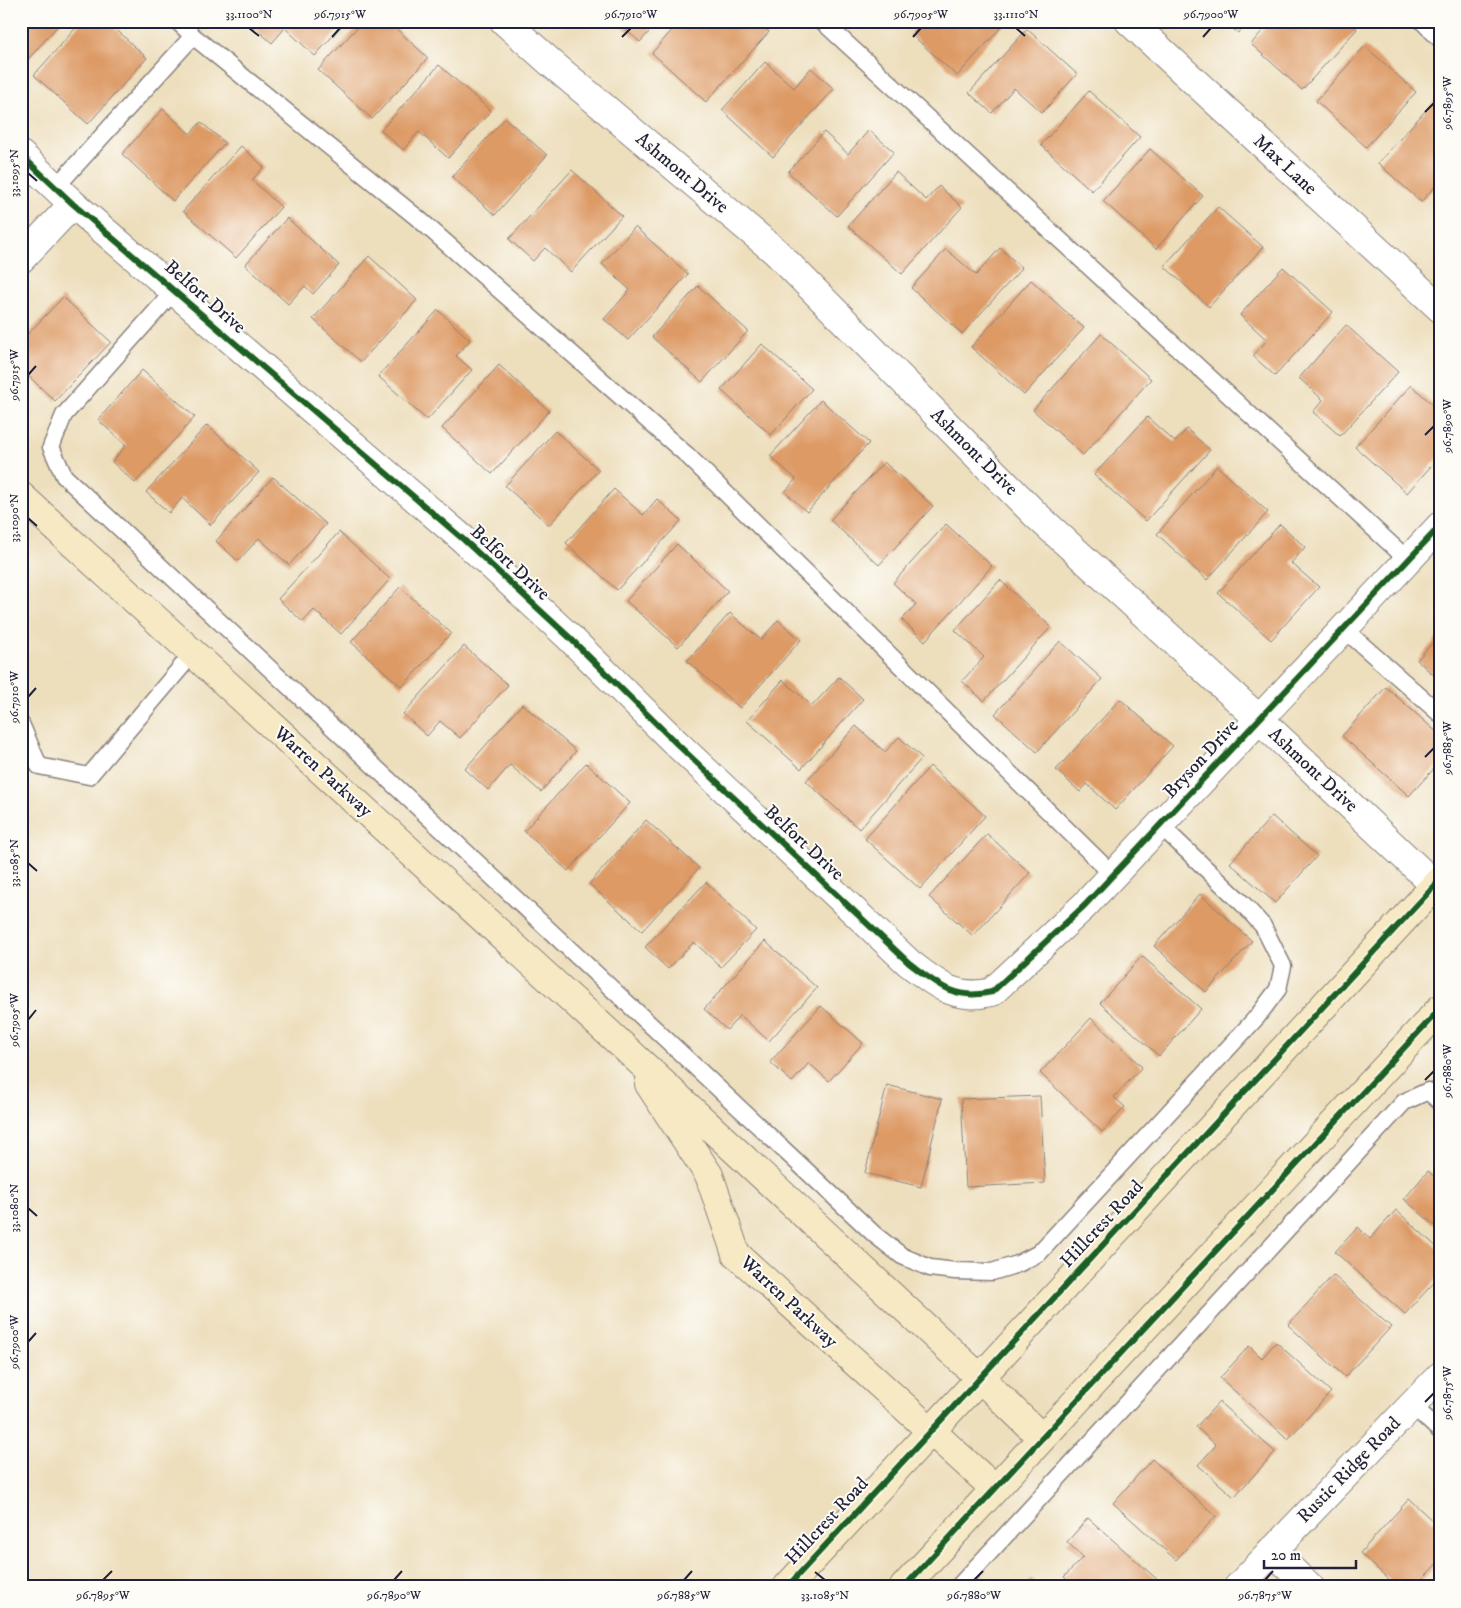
<svg xmlns="http://www.w3.org/2000/svg" width="1461" height="1608" viewBox="0 0 1461 1608" font-family="'IM FELL DW Pica',serif">
<rect width="100%" height="100%" fill="#fdfcf7"/>
<filter id="ink" filterUnits="userSpaceOnUse"><feTurbulence type="fractalNoise" baseFrequency=".02" numOctaves="2"/><feDisplacementMap in="SourceGraphic" scale="10" xChannelSelector="R" yChannelSelector="G"/><feConvolveMatrix kernelMatrix="1 2 1 2 8 2 1 2 1" color-interpolation-filters="sRGB"/></filter>
<filter id="wash" filterUnits="userSpaceOnUse"><feTurbulence type="fractalNoise" baseFrequency=".0096" numOctaves="4" result="noise"/><feDisplacementMap in="SourceGraphic" scale="20" xChannelSelector="R" yChannelSelector="G"/><feGaussianBlur stdDeviation="1.12" result="paint"/><feColorMatrix in="noise" values="0 0 0 0 0 0 0 0 0 0 0 0 0 0 0 0 0 1.4 0 .05"/><feComposite in="paint" operator="in"/></filter>
<g filter="url(#wash)">
<rect width="100%" height="100%" fill="#eddebc"/>
<g id="blocks">
<path fill="#dd9a65" d="M21 21H62L23 65 21 64Z
M82 21H107L147 58 88 124 34 75Z
M251 21H346L315 56 285 28 272 43 249 23Z
M363 21H388L428 58 372 119 318 70Z
M616 21H659L640 42Z
M680 21H757L769 32 706 102 652 53Z
M923 21H1007L957 76 911 34Z
M1225 21H1249L1238 33Z
M1271 21H1348L1357 29 1302 90 1251 44Z
M1027 29 1077 74 1042 113 1014 88 992 113 969 93Z
M1365 46 1416 92 1366 147 1316 101Z
M765 62 794 88 811 68 834 89 773 157 722 110Z
M439 65 491 111 448 158 419 132 403 150 381 130Z
M1089 91 1140 137 1092 191 1041 145Z
M1437 98 1440 101V181L1421 202 1378 163Z
M163 109 190 134 201 122 225 143 173 201 122 154Z
M505 118 547 155 495 215 452 177Z
M869 130 894 152 837 216 788 172 824 132 848 154Z
M241 146 264 167 252 180 281 207 236 258 183 211Z
M1150 149 1203 196 1156 249 1103 201Z
M572 170 622 216 571 272 545 248 533 261 509 239Z
M896 172 926 200 939 186 962 207 902 274 848 226Z
M1218 207 1263 247 1209 307 1164 266Z
M287 218 339 265 313 294 305 286 288 304 245 265Z
M635 227 688 274 628 340 604 319 630 290 602 264Z
M1000 248 1022 268 962 334 911 288 946 249 976 275Z
M369 256 417 300 361 362 313 319Z
M1283 267 1333 312 1275 376 1253 356 1267 340 1240 315Z
M1031 280 1084 328 1024 395 971 347Z
M698 286 748 331 702 382 652 337Z
M63 297 111 342 55 401 21 369V341Z
M438 310 470 340 456 356 472 370 427 420 378 376Z
M1346 325 1398 372 1340 436 1313 412 1323 400 1299 378Z
M1101 334 1151 379 1083 455 1033 410Z
M762 344 812 389 771 435 721 390Z
M499 365 549 411 492 474 442 428Z
M142 370 195 417 135 483 112 462 126 445 98 420Z
M1411 385 1440 411V456L1407 493 1355 447Z
M821 400 869 443 807 512 785 492 796 479 770 456Z
M1147 417 1175 442 1187 429 1210 450 1146 521 1094 475Z
M207 425 259 472 211 525 182 498 169 513 146 492Z
M555 431 599 470 549 525 505 486Z
M884 462 933 506 879 565 830 520Z
M1217 466 1268 512 1207 580 1157 534Z
M273 477 326 524 289 565 259 538 238 561 216 541Z
M614 489 643 515 657 499 681 521 617 590 566 543Z
M946 524 992 566 925 641 902 620 916 604 893 583Z
M1280 524 1305 547 1291 563 1319 587 1271 640 1218 593Z
M339 532 390 579 341 634 314 610 303 622 278 599Z
M677 544 728 591 678 647 626 601Z
M1000 580 1051 627 984 701 962 681 984 657 955 630Z
M400 587 451 633 402 687 351 642Z
M730 613 761 640 778 620 801 640 740 708 687 661Z
M1440 635V681L1417 660Z
M1060 641 1102 679 1037 752 995 714Z
M464 646 508 685 460 738 440 721 427 736 403 714Z
M839 677 863 699 801 769 747 721 783 680 812 706Z
M1386 687 1440 735V762L1409 796 1342 736Z
M1120 699 1173 746 1115 810 1087 784 1080 792 1056 770Z
M522 704 576 751 541 792 510 765 488 790 465 769Z
M856 726 885 752 899 737 922 758 859 829 806 781Z
M586 763 630 803 568 871 524 831Z
M930 766 985 816 920 889 865 839Z
M1272 816 1317 856 1275 903 1230 863Z
M646 820 699 868 642 931 589 884Z
M987 834 1030 873 973 936 929 897Z
M706 882 756 930 721 967 694 942 668 969 645 947Z
M1200 894 1252 941 1206 992 1154 946Z
M765 941 817 988 769 1041 740 1015 727 1030 704 1009Z
M1142 956 1201 1009 1159 1056 1100 1003Z
M821 1006 863 1043 829 1081 809 1063 792 1082 770 1062Z
M1091 1018 1142 1067 1114 1097 1125 1107 1102 1132 1040 1073Z
M887 1085 942 1099 921 1187 865 1173Z
M1040 1096 1045 1183 966 1187 961 1099Z
M1428 1171 1440 1182V1230L1404 1199Z
M1396 1210 1440 1250V1276L1405 1314 1335 1252 1358 1227 1370 1239Z
M1333 1275 1391 1327 1345 1377 1288 1325Z
M1276 1342 1331 1392 1288 1439 1220 1378 1249 1346 1262 1358Z
M1219 1402 1275 1452 1234 1497 1198 1465 1216 1445 1196 1427Z
M1152 1459 1216 1516 1176 1560 1113 1503Z
M1409 1499 1434 1522 1440 1515V1560L1415 1587H1397L1360 1553Z
M1088 1518 1159 1581 1154 1587H1075L1064 1577 1083 1557 1067 1542Z
M1031 1579 1039 1587H1024Z"/>
</g>
</g>
<g filter="url(#ink)">
<use href="#blocks" fill-opacity="0" stroke="#88807c" stroke-width="1"/>
<g fill="none" stroke-linecap="round" stroke-linejoin="round">
<defs>
<path id="service" d="M822 21 1408 560
M1422 21 1440 39
M193 36 420 220 688 456 1113 875
M56 187 193 36 177 21
M174 291 64 415 51 447 64 476 875 1235 902 1256 930 1268 955 1271 992 1272 1018 1264 1039 1253 1257 1017 1278 989 1283 966 1263 926 1243 904 1160 825
M1344 629 1440 714
M21 724 39 766 89 776 193 653
M1412 1405 1440 1431
M958 1587 1404 1102 1428 1091 1440 1102"/>
<path id="minor" d="M504 21 551 63 775 251 1036 515 1259 719 1440 890
M1129 21 1440 308
M21 155 73 204 464 540 569 637 677 744 909 963C937 984 954 1001 992 992L1085 905 1440 526
M21 259 73 204
M1271 1551 1310 1587
M1238 1587 1440 1376"/>
<path id="secondary" d="M21 496 624 1047 980 1378 1042 1438
M649 1084 709 1175 736 1254 995 1489
M787 1587 1440 880
M904 1587 1440 1009"/>
</defs>
<use href="#service" stroke="#88807c" stroke-width="19"/>
<use href="#minor" stroke="#88807c" stroke-width="30"/>
<use href="#secondary" stroke="#88807c" stroke-width="30"/>
<use href="#service" stroke="#fff" stroke-width="16"/>
<use href="#minor" stroke="#fff" stroke-width="28"/>
<use href="#secondary" stroke="#f6e9c3" stroke-width="28"/>
<defs>
<path id="cycleway" d="M21 155 73 204 464 540 569 637 677 744 909 963C937 984 954 1001 992 992L1085 905 1440 526
M787 1587 1440 880
M904 1587 1440 1009"/>
</defs>
<use href="#cycleway" stroke="#fdfcf7" stroke-width="9"/>
<use href="#cycleway" stroke="#1b5e20" stroke-width="6"/>
</g>
</g>
<path fill="none" stroke="#22223b" stroke-width="2" d="M249 28 259 36M1016 28 1025 36M332 37 340 28M622 37 631 28M913 37 921 28M1203 37 1211 28M1425 112 1434 103M28 173 37 181M28 375 36 366M1425 435 1434 426M28 518 37 526M28 697 36 688M1425 757 1434 748M28 863 37 871M28 1020 36 1010M1425 1080 1434 1071M28 1208 37 1216M28 1342 36 1333M1425 1402 1434 1393M815 1572 825 1580M103 1580 112 1571M394 1580 402 1571M684 1580 692 1571M974 1580 983 1571M1265 1580 1273 1571"/>
<g text-anchor="middle" dominant-baseline="central" stroke-width="4" stroke-linejoin="round" paint-order="stroke">
<g font-size="19" fill="#22223b" stroke="#fdfcf7">
<text transform="translate(1285 165) rotate(43)">Max Lane</text>
<text transform="translate(682 173) rotate(40)">Ashmont Drive</text>
<text transform="translate(205 297) rotate(41)">Belfort Drive</text>
<text transform="translate(974 452) rotate(45)">Ashmont Drive</text>
<text transform="translate(510 563) rotate(43)">Belfort Drive</text>
<text transform="translate(1201 759) rotate(-47)">Bryson Drive</text>
<text transform="translate(1313 770) rotate(43)">Ashmont Drive</text>
<text transform="translate(323 772) rotate(42)">Warren Parkway</text>
<text transform="translate(804 843) rotate(43)">Belfort Drive</text>
<text transform="translate(1102 1224) rotate(-47)">Hillcrest Road</text>
<text transform="translate(789 1302) rotate(43)">Warren Parkway</text>
<text transform="translate(1349 1470) rotate(-46)">Rustic Ridge Road</text>
<text transform="translate(827 1521) rotate(-47)">Hillcrest Road</text>
</g>
</g>
<rect width="1461" height="1608" fill="none" stroke="#fdfcf7" stroke-width="55"/>
<path d="M1264 1560v8h92v-8" fill="none" stroke="#22223b" stroke-width="2.5"/>
<text x="1271" y="1560" font-size="15" fill="#22223b" stroke="#fdfcf7" stroke-width="4" paint-order="stroke">20 m</text>
<rect x="28" y="28" width="1406" height="1552" fill="none" stroke="#22223b" stroke-width="2"/>
<g font-size="12" text-anchor="middle" fill="#22223b">
<text x="249" y="18">33.1100°N</text>
<text x="340" y="18">96.7915°W</text>
<text x="631" y="18">96.7910°W</text>
<text x="921" y="18">96.7905°W</text>
<text x="1016" y="18">33.1110°N</text>
<text x="1211" y="18">96.7900°W</text>
<text transform="translate(1447 103) rotate(-90)" y="4">96.7895°W</text>
<text transform="translate(14 173) rotate(-90)" y="4">33.1095°N</text>
<text transform="translate(14 375) rotate(-90)" y="4">96.7915°W</text>
<text transform="translate(1447 426) rotate(-90)" y="4">96.7890°W</text>
<text transform="translate(14 518) rotate(-90)" y="4">33.1090°N</text>
<text transform="translate(14 697) rotate(-90)" y="4">96.7910°W</text>
<text transform="translate(1447 748) rotate(-90)" y="4">96.7885°W</text>
<text transform="translate(14 863) rotate(-90)" y="4">33.1085°N</text>
<text transform="translate(14 1020) rotate(-90)" y="4">96.7905°W</text>
<text transform="translate(1447 1071) rotate(-90)" y="4">96.7880°W</text>
<text transform="translate(14 1208) rotate(-90)" y="4">33.1080°N</text>
<text transform="translate(14 1342) rotate(-90)" y="4">96.7900°W</text>
<text transform="translate(1447 1393) rotate(-90)" y="4">96.7875°W</text>
<text x="103" y="1599">96.7895°W</text>
<text x="394" y="1599">96.7890°W</text>
<text x="684" y="1599">96.7885°W</text>
<text x="825" y="1599">33.1085°N</text>
<text x="974" y="1599">96.7880°W</text>
<text x="1265" y="1599">96.7875°W</text>
</g>
</svg>
